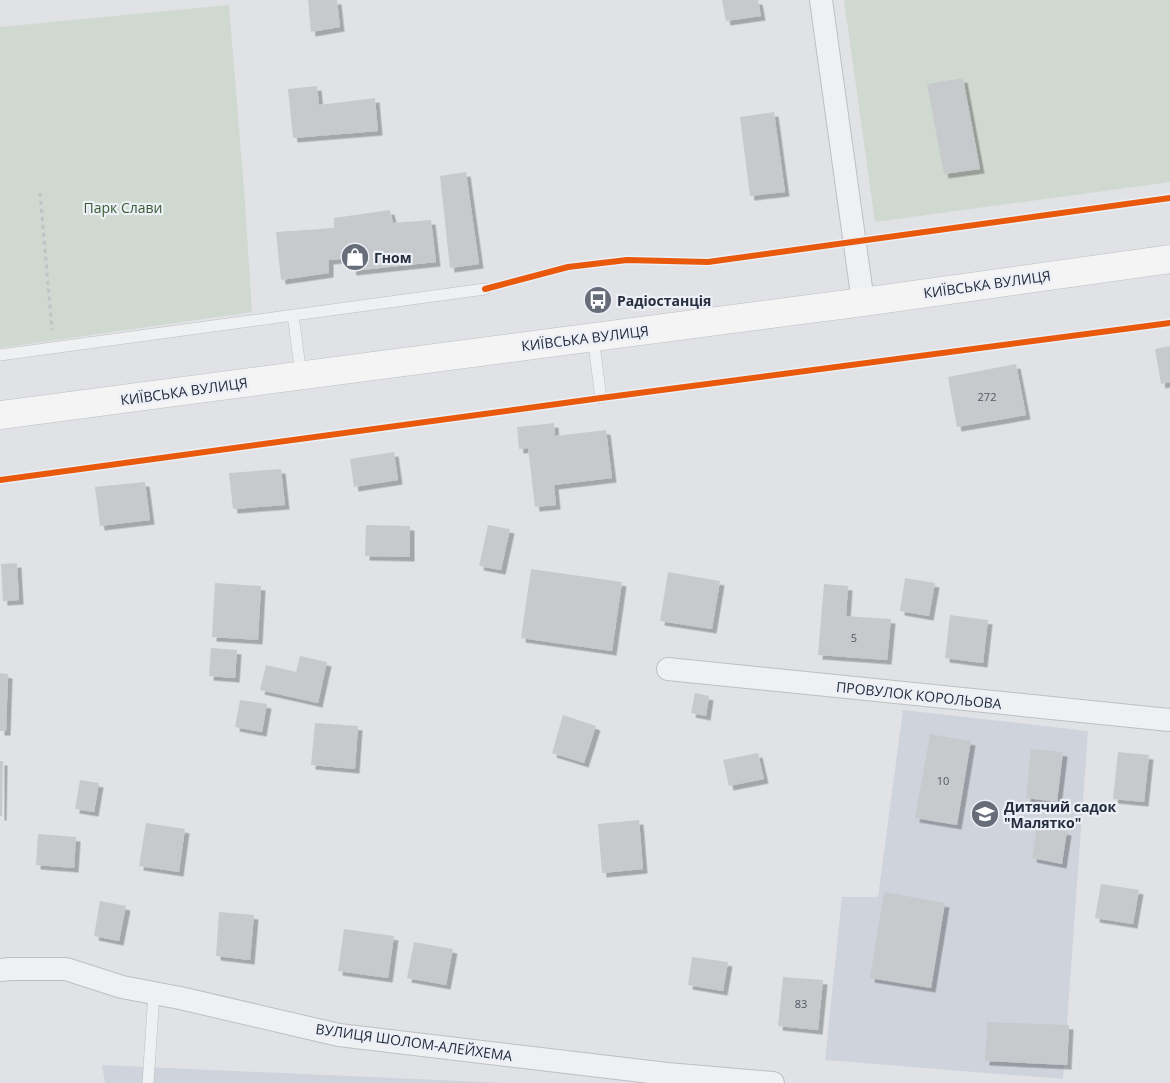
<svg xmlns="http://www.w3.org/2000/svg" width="1170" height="1083" viewBox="0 0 1170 1083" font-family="'Open Sans',sans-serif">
<defs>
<filter id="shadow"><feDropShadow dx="4.5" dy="4.5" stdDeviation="0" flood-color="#0004"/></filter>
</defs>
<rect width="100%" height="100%" fill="#e0e2e5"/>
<path fill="#cfd3db" d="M903 710 1088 731 1063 1079 825 1060 842 897H878Z
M102 1065 504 1083H105Z"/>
<path fill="#d0d9cf" d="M844 0H1170V182L875 222Z
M229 5 245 202 252 312 0 348V27Z"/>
<path fill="#c7cacd" filter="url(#shadow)" d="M308 0H337L340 27 311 32Z
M722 0H758L761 16 726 21Z
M963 78 980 169 944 174 927 84Z
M317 86 319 105 375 98 378 131 293 138 288 89Z
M774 112 785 192 750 196 740 117Z
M466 172 479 264 450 268 440 176Z
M390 210 393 223 431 220 436 262 352 271 350 258 329 260V273L281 280 276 232 334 228V218Z
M1170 346V382L1161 384 1155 349Z
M1016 364 1026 415 957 427 948 377Z
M554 423 555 436 606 430 612 478 554 485 556 505 535 507 528 448 519 449 517 427Z
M394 452 398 480 354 487 350 459Z
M281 469 285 505 233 509 229 473Z
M145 482 150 520 100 526 95 487Z
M366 525 410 526V557L365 556Z
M488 525 510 529 501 570 479 566Z
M17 563 19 600 3 601 1 564Z
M531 569 622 582 612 651 521 638Z
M668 572 720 581 712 629 660 621Z
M905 578 935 583 929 616 900 611Z
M215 583 261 586 258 640 212 637Z
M824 584 848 586 846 616 891 619 887 660 818 655Z
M950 615 988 620 983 663 945 658Z
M211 648 237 650 235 678 209 676Z
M300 656 327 662 318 703 260 690 266 665 296 672Z
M0 673 8 674 6 731H0Z
M695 693 709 696 706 716 691 713Z
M240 700 267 704 262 732 235 727Z
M563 715 596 726 584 763 552 753Z
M315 723 358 726 355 769 311 765Z
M930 734 971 741 957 825 915 818Z
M1031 749 1063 752 1057 802 1026 798Z
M1118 752 1149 755 1144 802 1113 799Z
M758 753 764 779 729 786 723 760Z
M0 761H3L2 816H0Z
M80 780 99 783 94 812 75 809Z
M639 820 643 869 602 873 598 824Z
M146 823 185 829 179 872 139 866Z
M1037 826 1067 831 1062 864 1032 858Z
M38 834 76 837 74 868 36 865Z
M1101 884 1139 890 1133 924 1095 918Z
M884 892 945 903 931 988 870 978Z
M100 901 126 906 119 941 94 936Z
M219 912 254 915 250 960 216 956Z
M344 929 394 936 388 978 338 971Z
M414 942 453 949 446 985 407 978Z
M692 957 728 962 723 991 688 985Z
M783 977 823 980 818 1030 778 1026Z
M987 1022 1069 1025 1067 1065 985 1061Z"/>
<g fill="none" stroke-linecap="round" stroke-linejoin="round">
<defs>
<path id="lane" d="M293 315 301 375
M593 337 601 398
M0 355 485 289
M148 1083 154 993"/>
<path id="street" d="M821 0 863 302
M668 669 1170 720
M0 970 10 969H66L122 987 180 998 339 1035 667 1074 773 1083"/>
<path id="primary" d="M0 415 863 302 1170 259"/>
</defs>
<use href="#lane" stroke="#bdbfc3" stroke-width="12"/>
<use href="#street" stroke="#bdbfc3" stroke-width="24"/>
<use href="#primary" stroke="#bbbec3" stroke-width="29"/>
<path stroke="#c1c3c8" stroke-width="3" stroke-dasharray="4 4" stroke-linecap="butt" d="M40 193 52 330"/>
<use href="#lane" stroke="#eef0f2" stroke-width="11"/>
<use href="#street" stroke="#eef0f2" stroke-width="22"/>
<use href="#primary" stroke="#f4f4f5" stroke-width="28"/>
<defs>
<path id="cycleway" d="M485 289 568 267 627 260 708 262 1170 198
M0 480 601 398 1170 323"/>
</defs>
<use href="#cycleway" stroke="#eceff5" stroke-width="9"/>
<use href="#cycleway" stroke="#e8590c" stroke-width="6"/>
</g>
<defs>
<symbol id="shop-disc" viewBox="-11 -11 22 22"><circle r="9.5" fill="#666d79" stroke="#eceff5"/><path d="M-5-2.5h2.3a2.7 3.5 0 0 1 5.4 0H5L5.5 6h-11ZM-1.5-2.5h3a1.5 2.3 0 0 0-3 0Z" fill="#fff"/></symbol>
<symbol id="bus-disc" viewBox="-11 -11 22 22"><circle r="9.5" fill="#666d79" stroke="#eceff5"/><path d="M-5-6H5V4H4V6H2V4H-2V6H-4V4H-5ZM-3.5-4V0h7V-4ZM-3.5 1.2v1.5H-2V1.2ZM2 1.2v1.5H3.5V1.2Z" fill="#fff"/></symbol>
<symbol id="school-disc" viewBox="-11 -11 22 22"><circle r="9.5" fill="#666d79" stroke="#eceff5"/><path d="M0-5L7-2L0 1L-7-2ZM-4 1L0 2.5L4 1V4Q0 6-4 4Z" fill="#fff"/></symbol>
</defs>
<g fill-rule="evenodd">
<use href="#shop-disc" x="339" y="241" width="32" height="32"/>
<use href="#bus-disc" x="582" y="284" width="32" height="32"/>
<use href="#school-disc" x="969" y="798" width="32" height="32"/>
</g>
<g text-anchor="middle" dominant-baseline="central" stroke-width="4.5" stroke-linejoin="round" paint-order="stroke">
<g font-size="11" fill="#4f5664">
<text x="987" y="396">272</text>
<text x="854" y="637">5</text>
<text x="943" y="780">10</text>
<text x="801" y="1003">83</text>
</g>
<g font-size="14" fill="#385b32" stroke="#eceff5">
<text x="123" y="207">Парк Слави</text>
</g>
<g font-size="14" font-weight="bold" fill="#252e3f" stroke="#eceff5" text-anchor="start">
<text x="374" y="257">Гном</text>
<text x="617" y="300">Радіостанція</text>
<text x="1004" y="806">Дитячий садок<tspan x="1004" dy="16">"Малятко"</tspan></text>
</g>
<g font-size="14" fill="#252e3f" stroke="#eceff5">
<text transform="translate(987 284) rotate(-8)">КИЇВСЬКА ВУЛИЦЯ</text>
<text transform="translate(585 338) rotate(-7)">КИЇВСЬКА ВУЛИЦЯ</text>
<text transform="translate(184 391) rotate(-8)">КИЇВСЬКА ВУЛИЦЯ</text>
<text transform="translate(919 695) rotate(6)">ПРОВУЛОК КОРОЛЬОВА</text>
<text transform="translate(414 1042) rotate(8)">ВУЛИЦЯ ШОЛОМ-АЛЕЙХЕМА</text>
</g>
</g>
</svg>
